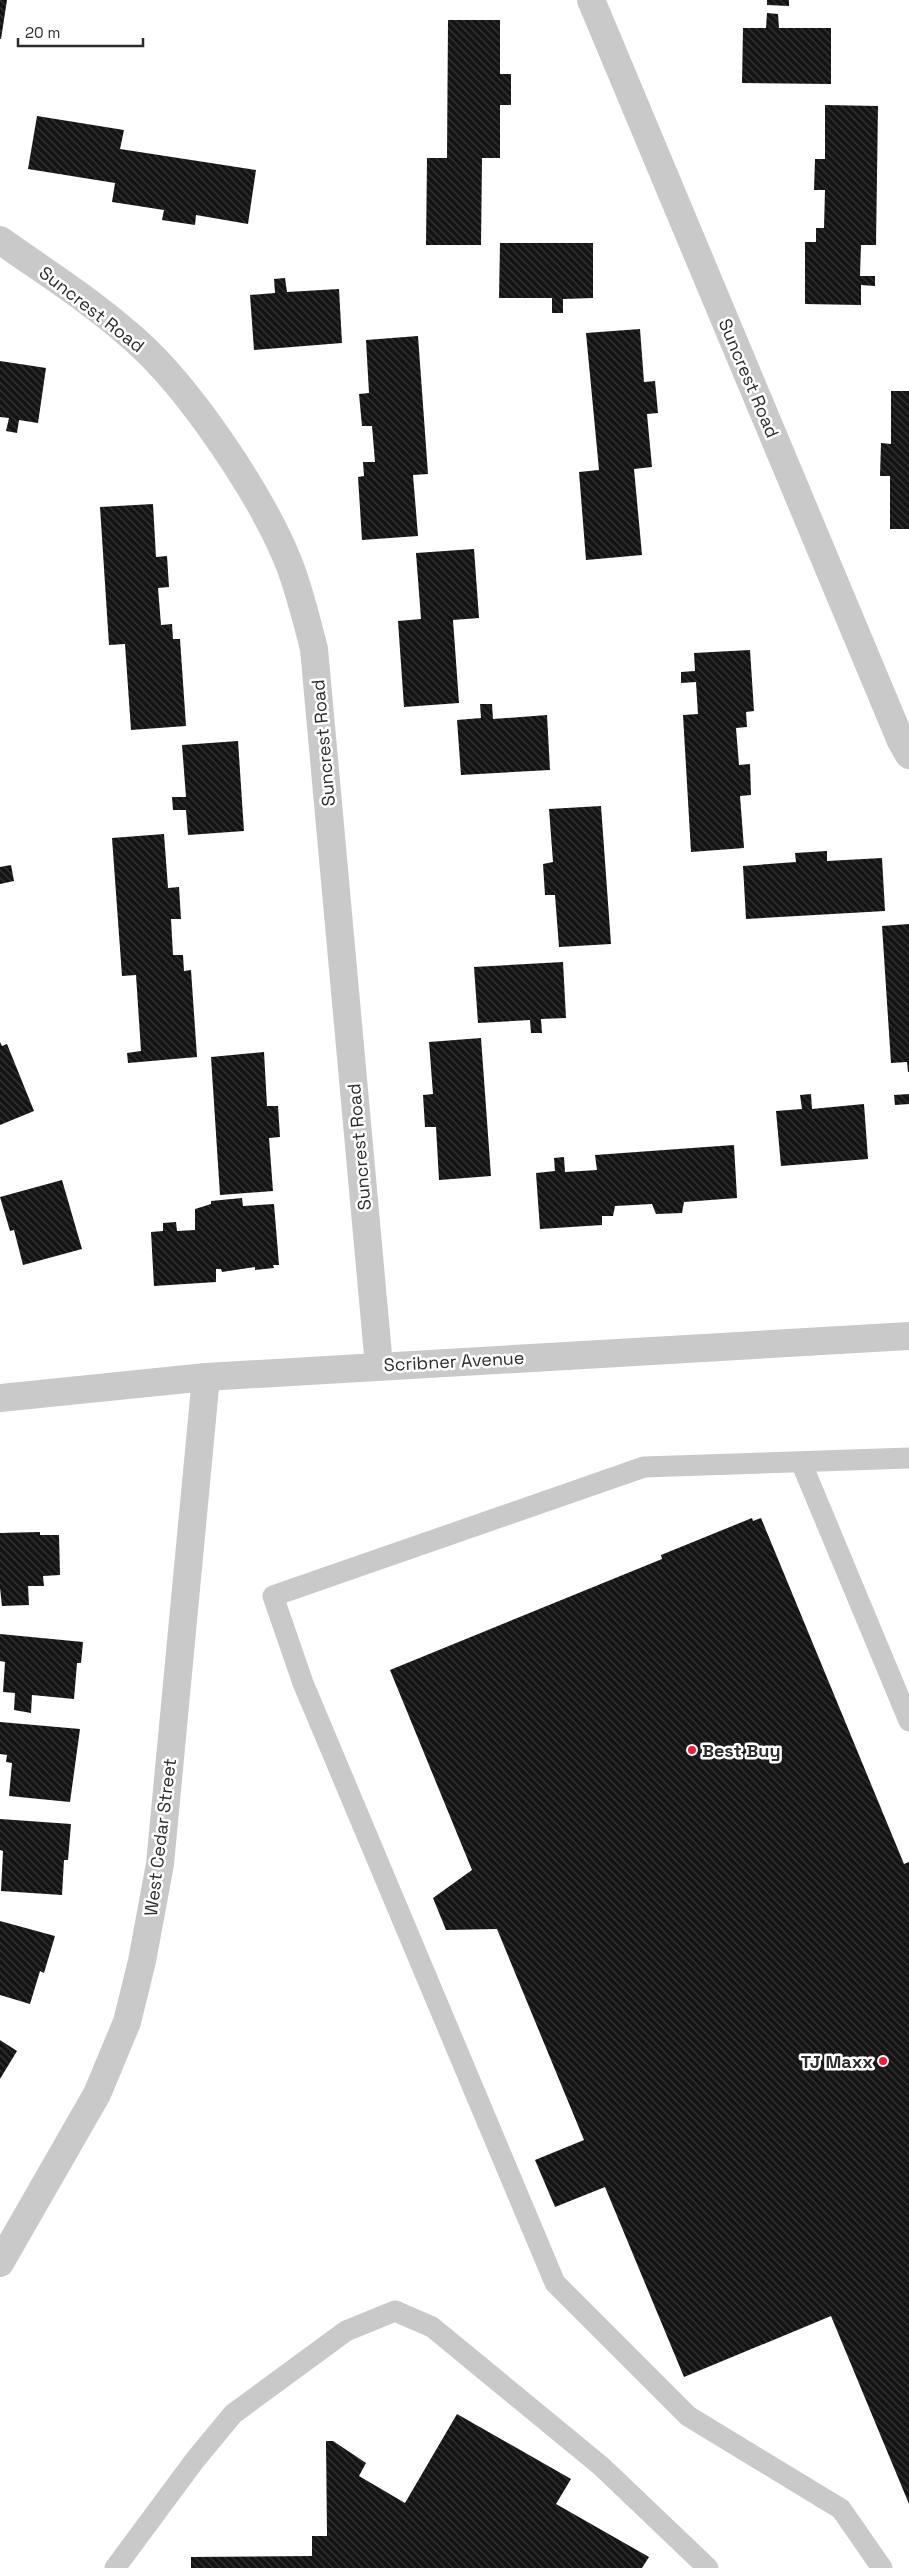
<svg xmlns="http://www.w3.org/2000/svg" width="909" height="2568" viewBox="0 0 909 2568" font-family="'Space Grotesk',sans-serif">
<defs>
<pattern id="building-back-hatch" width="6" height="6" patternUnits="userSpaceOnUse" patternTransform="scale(1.25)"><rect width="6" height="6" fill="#131313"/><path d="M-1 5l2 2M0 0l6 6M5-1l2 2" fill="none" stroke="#363636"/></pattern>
</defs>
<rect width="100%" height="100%" fill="#fff"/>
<path fill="url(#building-back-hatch)" d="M0 0H7L1 39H0Z
M767 0H789V6L767 5Z
M767 13 778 14 779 28H831V84L742 83 743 28H766Z
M448 20H500V74H511V105H500V158H482L481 245H426L427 158H447Z
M825 105 878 106 876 245H861L860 276H875V286L861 285V305L805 304V242H816V228H824L825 190H814L815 159H825Z
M37 116 124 130 120 149 256 170 248 224 196 215 195 225 162 220 164 210 112 202 115 183 28 169Z
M500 243H593V298L563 299V313H552V298H499Z
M285 278 287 292 339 289 342 343 254 350 250 295 275 293 274 279Z
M640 329 644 382 655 381 658 413 647 414 652 467 634 469 642 555 586 560 579 472 599 470 586 333Z
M418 336 428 474 413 475 418 536 362 540 358 477 364 476 363 462H375L372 426H362L359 394 369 393 366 340Z
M0 361 46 368 38 423 19 420 17 433 6 431 9 418 0 417Z
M891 391H909V529H890V476H880L881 443 891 444Z
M153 504 156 557 167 556 169 587 158 588 161 625 172 624 173 639H180L186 726 131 730 125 644 109 645 100 507Z
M474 549 479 618 453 620 459 703 404 707 398 621 421 619 416 553Z
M750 650 754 711 746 712 747 727 736 728 739 765 750 764 751 795 740 796 744 848 691 852 683 715 698 714 696 682 681 683V672L695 671 694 653Z
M480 704H492L493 719 547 715 550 770 461 775 457 720 481 718Z
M238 741 244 831 188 835 186 810H173L172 797H186L182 745Z
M601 806 611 944 559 947 555 895H545L543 864 553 862 549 809Z
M164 834 168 888 179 887 181 919H171L173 955H183L184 971 191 970 197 1057 128 1063 127 1053 141 1051 136 975 122 976 112 838Z
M827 851V861L882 858 885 911 746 919 743 866 796 862 795 853Z
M11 865 14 881 0 884V867Z
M909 924V1072H908L907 1062 891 1063 882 926Z
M563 962 566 1018 541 1019 542 1033H531L530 1020 478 1023 474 967Z
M481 1038 491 1176 439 1180 436 1127H425L423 1095 433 1094 429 1042Z
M0 1042 2 1046 7 1044 34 1111 0 1125Z
M264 1052 267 1106H278L280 1137 269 1138 273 1191 220 1195 211 1057Z
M811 1094 812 1109 864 1104 868 1159 781 1166 776 1111 802 1109 800 1095Z
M909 1094V1104L895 1105 894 1095Z
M734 1145 737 1198 684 1202 682 1213 656 1214 652 1204 615 1206 613 1216H602V1225L540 1229 536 1173 555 1171 554 1158 564 1157 565 1172 597 1170 595 1155Z
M62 1180 82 1249 23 1265 14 1230 10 1231 0 1197Z
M242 1198 243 1206 274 1204 279 1265H273L274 1268 255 1270V1267L222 1272 221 1269H216V1282L154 1286 151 1232 163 1231V1223L176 1222 177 1231 195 1230V1209L211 1204V1201Z
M752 1518 753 1521 761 1518 904 1864 909 1862V2504L831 2316 684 2377 605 2187 555 2207 535 2160 584 2140 497 1929 446 1930 433 1898 472 1870 390 1670 662 1559 661 1555Z
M40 1532V1535H59L60 1575 43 1576 44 1586H28L29 1605 2 1606 0 1588V1533Z
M0 1634 83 1642 81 1663H77L74 1699 32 1695 31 1713 14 1710 15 1693 3 1692 5 1662 0 1661Z
M0 1722 80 1729 70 1802 9 1796 12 1763 6 1762 7 1755 0 1754Z
M0 1819 71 1824 68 1860H64L62 1895 1 1891 3 1851 0 1850Z
M0 1921 55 1936 44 1973 40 1971 30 2004 0 1995Z
M0 2040 17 2051 0 2079Z
M457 2414 571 2479 556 2504 649 2557 642 2568H191V2557L312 2556V2536H327L326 2441H333L366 2463 359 2476 405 2503Z"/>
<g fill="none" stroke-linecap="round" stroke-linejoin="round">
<path stroke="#c9c9c9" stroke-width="21" d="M801 1462 909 1721
M115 2568 195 2460 233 2414 346 2331 395 2311 432 2327 601 2466 708 2568
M882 2568 841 2509 688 2416 555 2283 303 1683 273 1596 644 1467 909 1458"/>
<path stroke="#c9c9c9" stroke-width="28" d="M591 0 901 741 909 755
M0 240C45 272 93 302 134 339 190 388 263 497 290 566 300 593 307 621 314 649L379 1366
M0 2263 97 2094 127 2022 142 1961 160 1864 206 1377"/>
<path stroke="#c9c9c9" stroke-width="28" d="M0 1398 206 1377 909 1336"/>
</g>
<g fill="#f61b3c" stroke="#fff" stroke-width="2">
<circle cx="692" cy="1750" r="5"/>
<circle cx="883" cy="2061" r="5"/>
</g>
<g text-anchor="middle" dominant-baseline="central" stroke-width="5" stroke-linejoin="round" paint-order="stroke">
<g font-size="18" fill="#2c2c2c" stroke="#fff">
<text transform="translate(92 309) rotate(38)">Suncrest Road</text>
<text transform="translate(749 378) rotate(67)">Suncrest Road</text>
<text transform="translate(323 743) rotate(-95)">Suncrest Road</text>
<text transform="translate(359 1147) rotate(-95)">Suncrest Road</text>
<text transform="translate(454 1361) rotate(-3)">Scribner Avenue</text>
<text transform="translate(160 1837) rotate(-83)">West Cedar Street</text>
</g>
<g font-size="18" font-weight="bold" fill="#2c2c2c" stroke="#fff" text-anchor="start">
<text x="702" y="1750">Best Buy</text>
<text x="873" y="2061" text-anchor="end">TJ Maxx</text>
</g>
</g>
<path d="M18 38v8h125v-8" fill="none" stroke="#2c2c2c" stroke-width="2.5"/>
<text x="25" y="38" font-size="15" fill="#2c2c2c" stroke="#ffffff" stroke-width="4" paint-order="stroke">20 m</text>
</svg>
